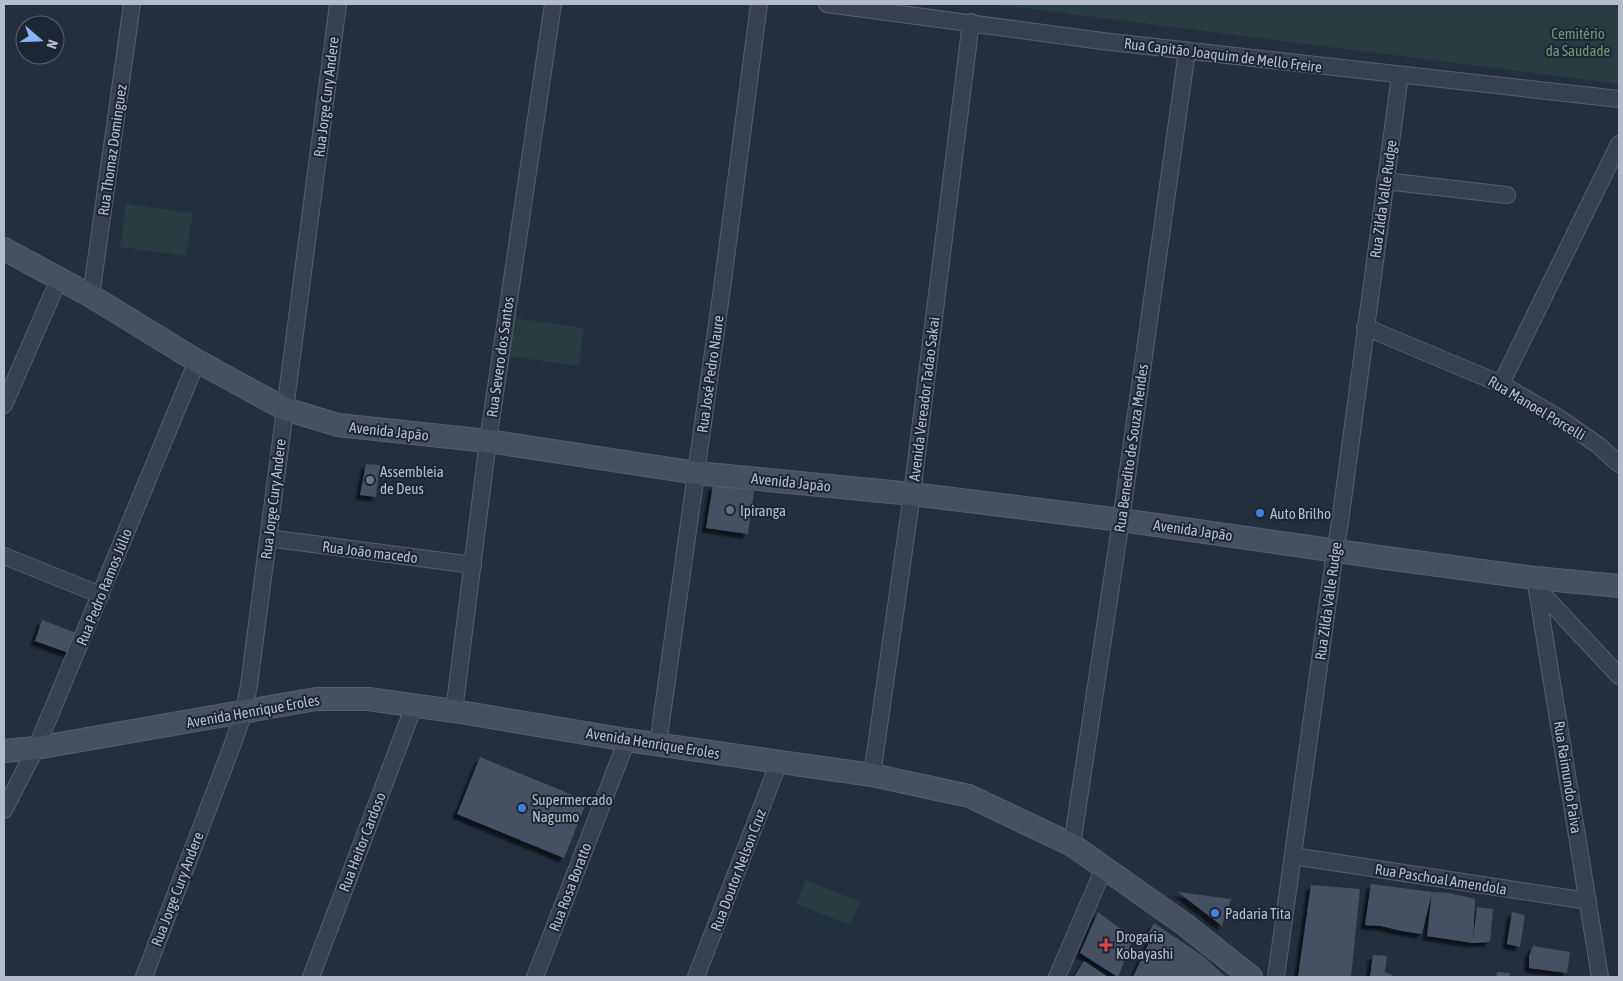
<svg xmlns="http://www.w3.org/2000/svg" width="1623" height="981" viewBox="0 0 1623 981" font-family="'Asap Condensed',sans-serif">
<defs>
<filter id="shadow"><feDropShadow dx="-4.5" dy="4.5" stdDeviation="1" flood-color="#0009"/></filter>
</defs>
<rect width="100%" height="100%" fill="#242f3e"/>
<path fill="#263c3f" d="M993 4H1619V84Z
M126 204 193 213 186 256 120 247Z
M513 318 584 328 579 366 508 356Z
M806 880 860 902 851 925 796 904Z"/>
<path fill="#455162" filter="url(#shadow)" d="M366 464 380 465 376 497 360 495Z
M713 485 754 491 748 534 706 528Z
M42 620 79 634 72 654 35 641Z
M480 757 587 801 564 858 457 814Z
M1371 884 1432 892 1422 934 1402 931 1381 926 1365 925Z
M1311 885 1360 889 1351 977H1298Z
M1178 892 1231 899 1222 926Z
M1432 892 1449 893 1475 899 1473 939 1477 907 1493 909 1490 942 1473 943 1427 936Z
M1098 912 1133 938 1118 977 1080 953Z
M1512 912 1525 915 1520 947 1507 944Z
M1154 923 1203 956 1226 977H1133L1151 938 1147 935Z
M1533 946 1570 952 1567 973 1529 968V956Z
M1373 955 1387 956 1385 972 1392 975V977H1370Z
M1084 961 1108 977H1074Z
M1497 972 1510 973 1509 977H1496Z"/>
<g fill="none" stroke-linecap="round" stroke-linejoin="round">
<defs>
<path id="minor" d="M827 4 1102 41 1619 99
M1385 181 1507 195
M91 296 132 4
M1365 327 1501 384 1559 418 1598 445 1619 464
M1501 384 1619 144
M4 405 59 279
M268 538 473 565
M4 556 101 595
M1535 578 1600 977
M1537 588 1619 676
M454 711 488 441 553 4
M658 744 723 281 759 4
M872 775 912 494 971 22
M4 810 36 748 53 708 197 361
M1072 845 1121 520 1187 51
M1293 856 1588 901
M144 977 232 746 244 712 249 685 338 4
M311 977 414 706
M535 977 627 740
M696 977 779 762
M1057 977 1104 868
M1276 977 1335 551 1340 522 1400 75"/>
<path id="secondary" d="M4 249 91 296 197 361 285 409 338 425 488 441 697 473 912 494 1121 520 1386 558 1535 578 1619 586
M4 751 36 748 316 699H368L454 711 627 740 872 775 969 796 1072 845 1184 924 1251 977"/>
</defs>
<use href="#minor" stroke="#565f6c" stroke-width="18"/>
<use href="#secondary" stroke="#565f6c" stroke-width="24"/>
<use href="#minor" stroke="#38414e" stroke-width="16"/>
<use href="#secondary" stroke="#465061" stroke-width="22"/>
</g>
<circle fill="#6b7280" stroke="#1d2633" stroke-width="2" cx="370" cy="480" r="5"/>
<circle fill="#5c6f8a" stroke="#1d2633" stroke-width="2" cx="730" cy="510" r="5"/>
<g fill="#3f7fe0" stroke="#1d2633" stroke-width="2">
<circle cx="1260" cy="513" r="5"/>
<circle cx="522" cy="808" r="5"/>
<circle cx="1215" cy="913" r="5"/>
</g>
<path fill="#e0444e" stroke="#1d2633" stroke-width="2" d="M1103.5 937.5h5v5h5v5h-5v5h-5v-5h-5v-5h5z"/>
<g text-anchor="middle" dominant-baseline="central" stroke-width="4" stroke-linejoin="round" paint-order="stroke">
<g font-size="15" fill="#6b9a76" stroke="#1d2633">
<text x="1578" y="33">Cemitério<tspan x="1578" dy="17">da Saudade</tspan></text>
</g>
<g font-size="15" fill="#b4bcc9" stroke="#1d2633">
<text transform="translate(1223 55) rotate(7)">Rua Capitão Joaquim de Mello Freire</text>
<text transform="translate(326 97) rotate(-83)">Rua Jorge Cury Andere</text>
<text transform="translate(112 150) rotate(-82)">Rua Thomaz Dominguez</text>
<text transform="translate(1383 199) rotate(-82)">Rua Zilda Valle Rudge</text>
<text transform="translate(500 357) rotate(-82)">Rua Severo dos Santos</text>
<text transform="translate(710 374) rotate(-82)">Rua José Pedro Naure</text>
<text transform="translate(924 399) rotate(-83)">Avenida Vereador Tadao Sakai</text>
<text transform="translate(1537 408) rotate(31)">Rua Manoel Porcelli</text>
<text transform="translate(389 431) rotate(6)">Avenida Japão</text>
<text transform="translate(1131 448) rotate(-82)">Rua Benedito de Souza Mendes</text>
<text transform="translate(791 482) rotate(6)">Avenida Japão</text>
<text transform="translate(273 499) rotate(-83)">Rua Jorge Cury Andere</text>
<text transform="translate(1193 530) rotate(8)">Avenida Japão</text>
<text transform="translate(370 552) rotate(7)">Rua João macedo</text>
<text transform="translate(104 587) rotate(-68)">Rua Pedro Ramos Júlio</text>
<text transform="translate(1328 601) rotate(-82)">Rua Zilda Valle Rudge</text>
<text transform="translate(253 711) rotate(-10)">Avenida Henrique Eroles</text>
<text transform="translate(653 743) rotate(9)">Avenida Henrique Eroles</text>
<text transform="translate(1568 777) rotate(81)">Rua Raimundo Paiva</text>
<text transform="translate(362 842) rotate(-69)">Rua Heitor Cardoso</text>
<text transform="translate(738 870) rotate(-69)">Rua Doutor Nelson Cruz</text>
<text transform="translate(1441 879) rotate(9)">Rua Paschoal Amendola</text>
<text transform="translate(570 887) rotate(-69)">Rua Rosa Boratto</text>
<text transform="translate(177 889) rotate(-69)">Rua Jorge Cury Andere</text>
</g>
<g font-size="15" fill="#b4bcc9" stroke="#1d2633" text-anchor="start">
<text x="380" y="471">Assembleia<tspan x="380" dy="17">de Deus</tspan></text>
<text x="740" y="510">Ipiranga</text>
<text x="1270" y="513">Auto Brilho</text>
<text x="532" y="799">Supermercado<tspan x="532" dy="17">Nagumo</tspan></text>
<text x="1225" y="913">Padaria Tita</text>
<text x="1116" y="936">Drogaria<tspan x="1116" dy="17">Kobayashi</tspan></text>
</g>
</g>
<rect width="1623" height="981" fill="none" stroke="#b4bcc9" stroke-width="10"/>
<g transform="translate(40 40) rotate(109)"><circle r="24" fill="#1d2633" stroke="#59626f"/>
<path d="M0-4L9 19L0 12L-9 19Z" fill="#8ab4f8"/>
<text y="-8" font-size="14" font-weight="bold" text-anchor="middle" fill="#b4bcc9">N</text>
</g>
</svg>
